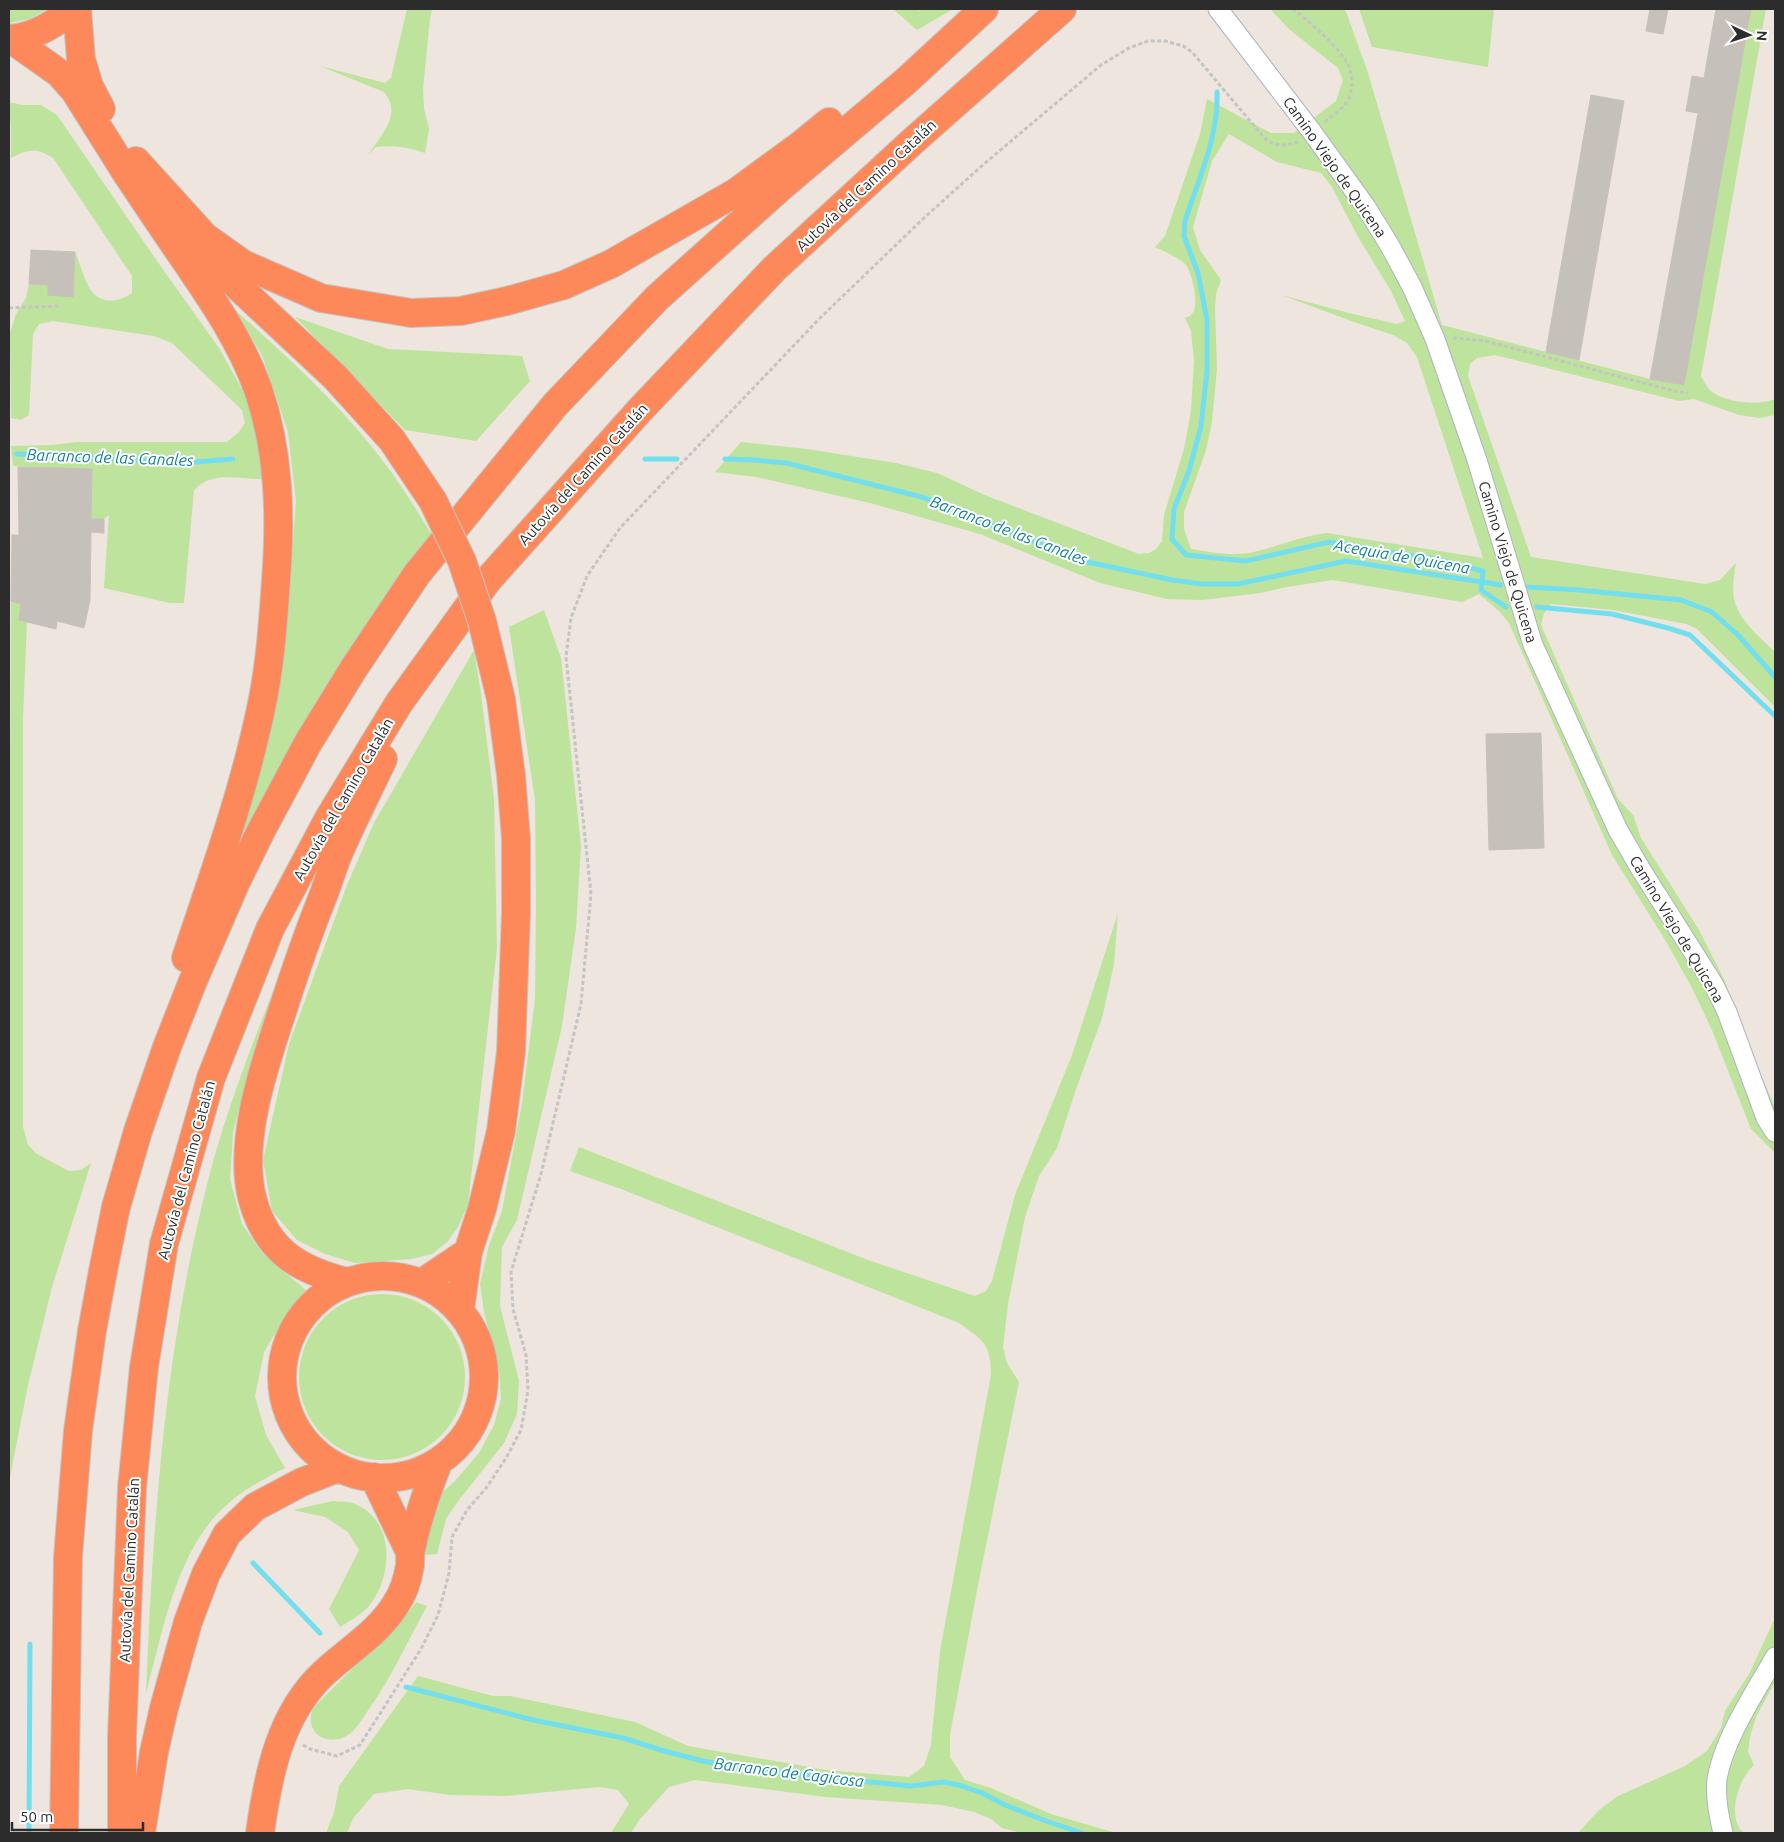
<svg xmlns="http://www.w3.org/2000/svg" width="1784" height="1842" viewBox="0 0 1784 1842" font-family="Ubuntu,sans-serif">
<rect width="100%" height="100%" fill="#ede5de"/>
<path fill="#bee39c" fill-rule="evenodd" d="M9 9H48L29 19 9 23Z
M407 9H432L430 19 423 89 424 109 429 129 425 153C408 147 394 145 376 147L368 155C381 135 403 114 384 92L320 66 385 83 391 78Z
M893 9H919V11L925 9H953L917 30Z
M1270 9H1345L1368 73 1442 325 1650 379 1683 385 1751 9H1766L1701 376C1704 381 1708 389 1712 392 1728 403 1758 406 1775 399V415L1760 418 1739 415 1694 399 1679 401 1495 355 1477 358 1470 364 1468 376 1531 557 1705 584 1720 580 1736 563C1734 575 1732 587 1734 599 1739 621 1760 637 1775 652V707L1697 629 1686 624 1613 610 1551 604 1544 613 1541 625 1618 799 1633 815 1641 838 1699 930 1724 979 1759 1071 1775 1107V1153L1751 1129 1712 1030 1690 984 1664 938 1612 855 1509 623 1499 611 1479 594 1462 602 1333 580 1287 587 1260 593 1202 600 1167 599 1100 583 980 534 870 503 756 477 715 472 741 442 807 449 896 463 937 473 987 496 1139 554 1149 553 1156 549 1162 541 1164 515 1184 449 1191 411 1194 360 1191 331 1185 318C1188 317 1190 316 1192 314 1200 305 1192 274 1186 265 1178 257 1165 252 1155 247L1165 236 1200 134 1207 99 1271 133H1294L1336 101 1343 80 1338 68 1290 30ZM1229 134 1277 162 1321 173 1332 187 1358 237 1391 291 1405 321 1397 324 1353 314 1281 295 1357 323 1393 335 1407 343 1417 357 1483 558 1327 533C1300 536 1275 548 1249 553 1230 556 1209 552 1191 549L1184 529V512L1206 450 1212 422 1217 369 1215 309 1216 294 1221 280 1200 250 1193 227 1212 161Z
M1359 9H1494L1488 67 1372 47Z
M9 102 22 105H41L57 115 159 264 219 348 248 400 259 437 263 479C240 480 213 470 194 490L184 603H170L104 588 109 515 104 519H91V470L13 466 11 446 52 445 77 442H227L239 432 245 423 242 410 172 343 154 336 53 321 39 324 33 334 29 415 21 420 11 418 10 333 16 314 26 298 29 284 48 285V295L73 296 65 264H74L75 252C80 263 85 284 93 293 104 305 121 301 132 293V276L53 158C35 147 29 149 11 158V129Z
M235 310C291 360 348 412 392 473 406 493 419 514 432 535L225 879 266 737 289 601 296 501 288 432 262 355Z
M295 317 388 349 522 356 530 381 476 441 405 430Z
M11 601 21 604 19 620 27 622 23 718V1127L28 1145 37 1154 69 1171 81 1170 91 1163 52 1287 28 1385 9 1482V961Z
M544 610 561 658 581 846 576 928 562 1026 517 1220 502 1247 500 1306 519 1381 517 1414 504 1443 459 1500 446 1519 437 1554 426 1555 429 1519 438 1496 455 1481 479 1453 494 1425 501 1399 499 1370 484 1312 480 1284 489 1245 502 1211 522 1103 535 999 536 903 535 800 509 627Z
M474 650 481 694 494 799 497 948 468 1204 458 1227 447 1242 432 1254 412 1259 355 1263 325 1254 297 1240 272 1211 263 1160 289 1044 347 885 374 823Z
M1118 913 1114 964 1102 1018 1075 1092 1057 1148 1039 1176 1025 1217 1008 1304 1003 1347 1007 1363 1019 1382 978 1585 950 1735V1757L965 1780 991 1788 1051 1814 1116 1833H1021L1002 1828 991 1819 974 1812 942 1805 826 1797 695 1780 669 1787 640 1819 631 1833H611L629 1804 618 1790 600 1787 506 1796 450 1795 408 1789 374 1794 354 1817 347 1833H326L334 1813 339 1786 418 1676 493 1696H510L635 1722 688 1746 826 1770 909 1777 924 1766 931 1745 940 1651 991 1375C991 1344 983 1340 959 1323L621 1189 570 1171 579 1147 868 1260 975 1296 986 1291 992 1281 1015 1195 1072 1055Z
M281 970 250 1068 233 1132 230 1179 242 1224 263 1254 306 1290 287 1314 264 1352 255 1396 266 1435 285 1468C266 1478 246 1488 230 1502 177 1545 163 1631 146 1693 153 1520 165 1346 209 1177 227 1107 255 1038 281 970Z
M299 1377a83 83 0 1 1 166 0a83 83 0 1 1-166 0Z
M333 1501C340 1502 349 1501 355 1504 396 1521 393 1578 368 1607 361 1615 349 1621 340 1627L329 1609 359 1550 348 1532 325 1517 293 1510Z
M416 1602 427 1606C408 1640 392 1677 369 1709 364 1716 359 1725 353 1731 335 1749 302 1738 313 1708L375 1646 396 1629Z
M1775 1618V1682L1756 1717 1750 1737 1748 1752 1754 1765C1738 1779 1726 1818 1744 1833H1578L1599 1810 1618 1796 1685 1766 1707 1751 1721 1728 1725 1711 1749 1674Z"/>
<g fill="none" stroke-linecap="round" stroke-linejoin="round">
<path stroke="#73dfee" stroke-width="5" d="M1217 92C1219 136 1198 180 1185 221L1184 236 1198 273 1207 320V371L1201 426 1189 471 1174 509 1172 539 1186 555 1246 561 1329 542 1439 560 1483 571 1481 590 1506 607
M17 454 183 463 233 459
M645 459H677
M725 459 755 460 786 463 922 497 1083 561 1172 580 1202 584H1238L1346 561 1501 585
M1527 587 1579 590 1681 600 1712 612 1738 635 1775 677
M1537 607 1612 614 1668 628 1690 635 1775 716
M253 1563 320 1633
M406 1687 533 1720 623 1738 664 1751 703 1761 760 1771 861 1781 910 1786 944 1782 962 1786 982 1793 1005 1805 1046 1821 1082 1833
M29 1833 30 1644"/>
</g>
<path fill="#c6c0ba" stroke="#c9c0b8" d="M1650 9H1668L1663 34 1646 31Z
M1716 9H1751L1684 385 1650 379 1698 113 1686 111 1692 76 1704 78Z
M1591 95 1624 101 1579 360 1546 352Z
M31 250 75 252 73 297 48 295V285L29 284Z
M18 467 92 469 91 519H104V533L91 532 90 600 84 628 57 621 56 629 19 620 21 604 11 601 12 535H19Z
M1541 733 1544 848 1489 850 1486 734Z"/>
<g fill="none" stroke-linecap="round" stroke-linejoin="round">
<defs>
<path id="minor" d="M1218 9 1312 132 1366 207 1390 246 1412 287 1435 339 1477 460 1533 645 1618 830 1640 868 1714 985 1727 1012 1766 1118 1775 1132
M1723 1833C1719 1817 1715 1797 1717 1779 1724 1738 1755 1693 1775 1657"/>
<path id="highway" d="M77 9 81 59 89 86 101 109
M9 39C35 37 54 24 74 9
M11 39 59 73 75 91 127 174 139 188
M136 161 205 237 243 264 321 298 411 313 461 311 507 301 564 285 611 264 735 193 802 144 829 122
M127 174C145 201 163 228 181 254 211 298 240 339 258 389 279 450 281 515 276 580 273 624 270 669 260 713 242 797 213 877 186 958
M193 248 231 280 335 377 392 440 433 501
M282 1377a101 101 0 1 1 202 0a101 101 0 1 1-202 0Z
M347 1282C299 1270 267 1251 253 1201 237 1145 264 1066 282 1012 295 971 309 931 325 891 331 874 336 857 344 841 356 814 370 787 383 759
M422 1283 468 1252
M460 1310 468 1252 482 1209 501 1131 511 1052 516 913V839L511 775 501 699
M374 1477 410 1552
M64 1833 68 1557 78 1431 92 1331 103 1271 116 1207 138 1131 167 1047 193 981 236 882 261 831 308 743 354 668 417 574 555 405 657 298 782 186 906 81 984 9
M122 1833V1737L132 1488 144 1367 164 1244 211 1078 270 929 329 818 399 703 487 581 640 410 774 269 913 141 1062 9
M141 1833 154 1752 164 1708 188 1622 206 1574 227 1534 255 1507 302 1482 338 1468
M260 1833C268 1775 280 1713 325 1672 349 1650 379 1632 396 1604 404 1592 408 1578 410 1565 410 1560 410 1555 411 1550 417 1519 427 1491 438 1463"/>
</defs>
<use href="#minor" stroke="#afb3bc" stroke-width="21"/>
<use href="#highway" stroke="#c4c4c4" stroke-width="30"/>
<path stroke="#c4c4c4" stroke-width="3" stroke-dasharray="4 2.5" stroke-linecap="butt" d="M1293 9C1307 20 1343 50 1349 67 1353 76 1353 91 1348 100 1343 109 1333 115 1325 122
M9 308 60 306
M1453 338 1486 341 1674 391 1688 393
M303 1745 310 1749 337 1756 360 1745 421 1649 438 1615 449 1573 452 1537 467 1510 487 1487 506 1458 521 1430 528 1390 526 1355 513 1309 511 1272 541 1174 581 1004 591 894 566 657 571 618 587 576 620 528 820 318 924 218 984 164 1101 65 1129 48 1148 41H1165L1183 46 1192 52 1267 141C1279 146 1286 146 1298 142"/>
<use href="#minor" stroke="#fff" stroke-width="19"/>
<use href="#highway" stroke="#fd895a" stroke-width="28"/>
<defs>
<path id="highway-bridge" d="M433 501 462 561 482 621 501 699"/>
</defs>
<use href="#highway-bridge" stroke="#c4c4c4" stroke-width="30" stroke-linecap="butt"/>
<use href="#highway-bridge" stroke="#fd895a" stroke-width="28"/>
</g>
<g text-anchor="middle" dominant-baseline="central" stroke-width="4" stroke-linejoin="round" paint-order="stroke">
<g font-size="15" fill="#2c2c2c" stroke="#fff">
<text transform="translate(1335 167) rotate(55)">Camino Viejo de Quicena</text>
<text transform="translate(866 185) rotate(-43)">Autovía del Camino Catalán</text>
<text transform="translate(583 474) rotate(-48)">Autovía del Camino Catalán</text>
<text transform="translate(1508 562) rotate(73)">Camino Viejo de Quicena</text>
<text transform="translate(343 799) rotate(-60)">Autovía del Camino Catalán</text>
<text transform="translate(1677 929) rotate(59)">Camino Viejo de Quicena</text>
<text transform="translate(186 1170) rotate(-75)">Autovía del Camino Catalán</text>
<text transform="translate(129 1570) rotate(-87)">Autovía del Camino Catalán</text>
</g>
<g font-size="16" font-style="italic" fill="#0e819d" stroke="#fff">
<text transform="translate(110 457) rotate(2)">Barranco de las Canales</text>
<text transform="translate(1009 530) rotate(21)">Barranco de las Canales</text>
<text transform="translate(1402 556) rotate(10)">Acequia de Quicena</text>
<text transform="translate(789 1772) rotate(7)">Barranco de Cagicosa</text>
</g>
</g>
<rect width="1784" height="1842" fill="none" stroke="#2c2c2c" stroke-width="20"/>
<g transform="translate(1749 35) rotate(94)" stroke="#ffffff" stroke-width="4" paint-order="stroke">
<path d="M0-4L9 19L0 12L-9 19Z" fill="#2c2c2c"/>
<text y="-8" font-size="14" font-weight="bold" text-anchor="middle" fill="#2c2c2c">N</text>
</g>
<path d="M12 1822v8h131v-8" fill="none" stroke="#2c2c2c" stroke-width="2.5"/>
<text x="20" y="1822" font-size="15" fill="#2c2c2c" stroke="#ffffff" stroke-width="4" paint-order="stroke">50 m</text>
</svg>
